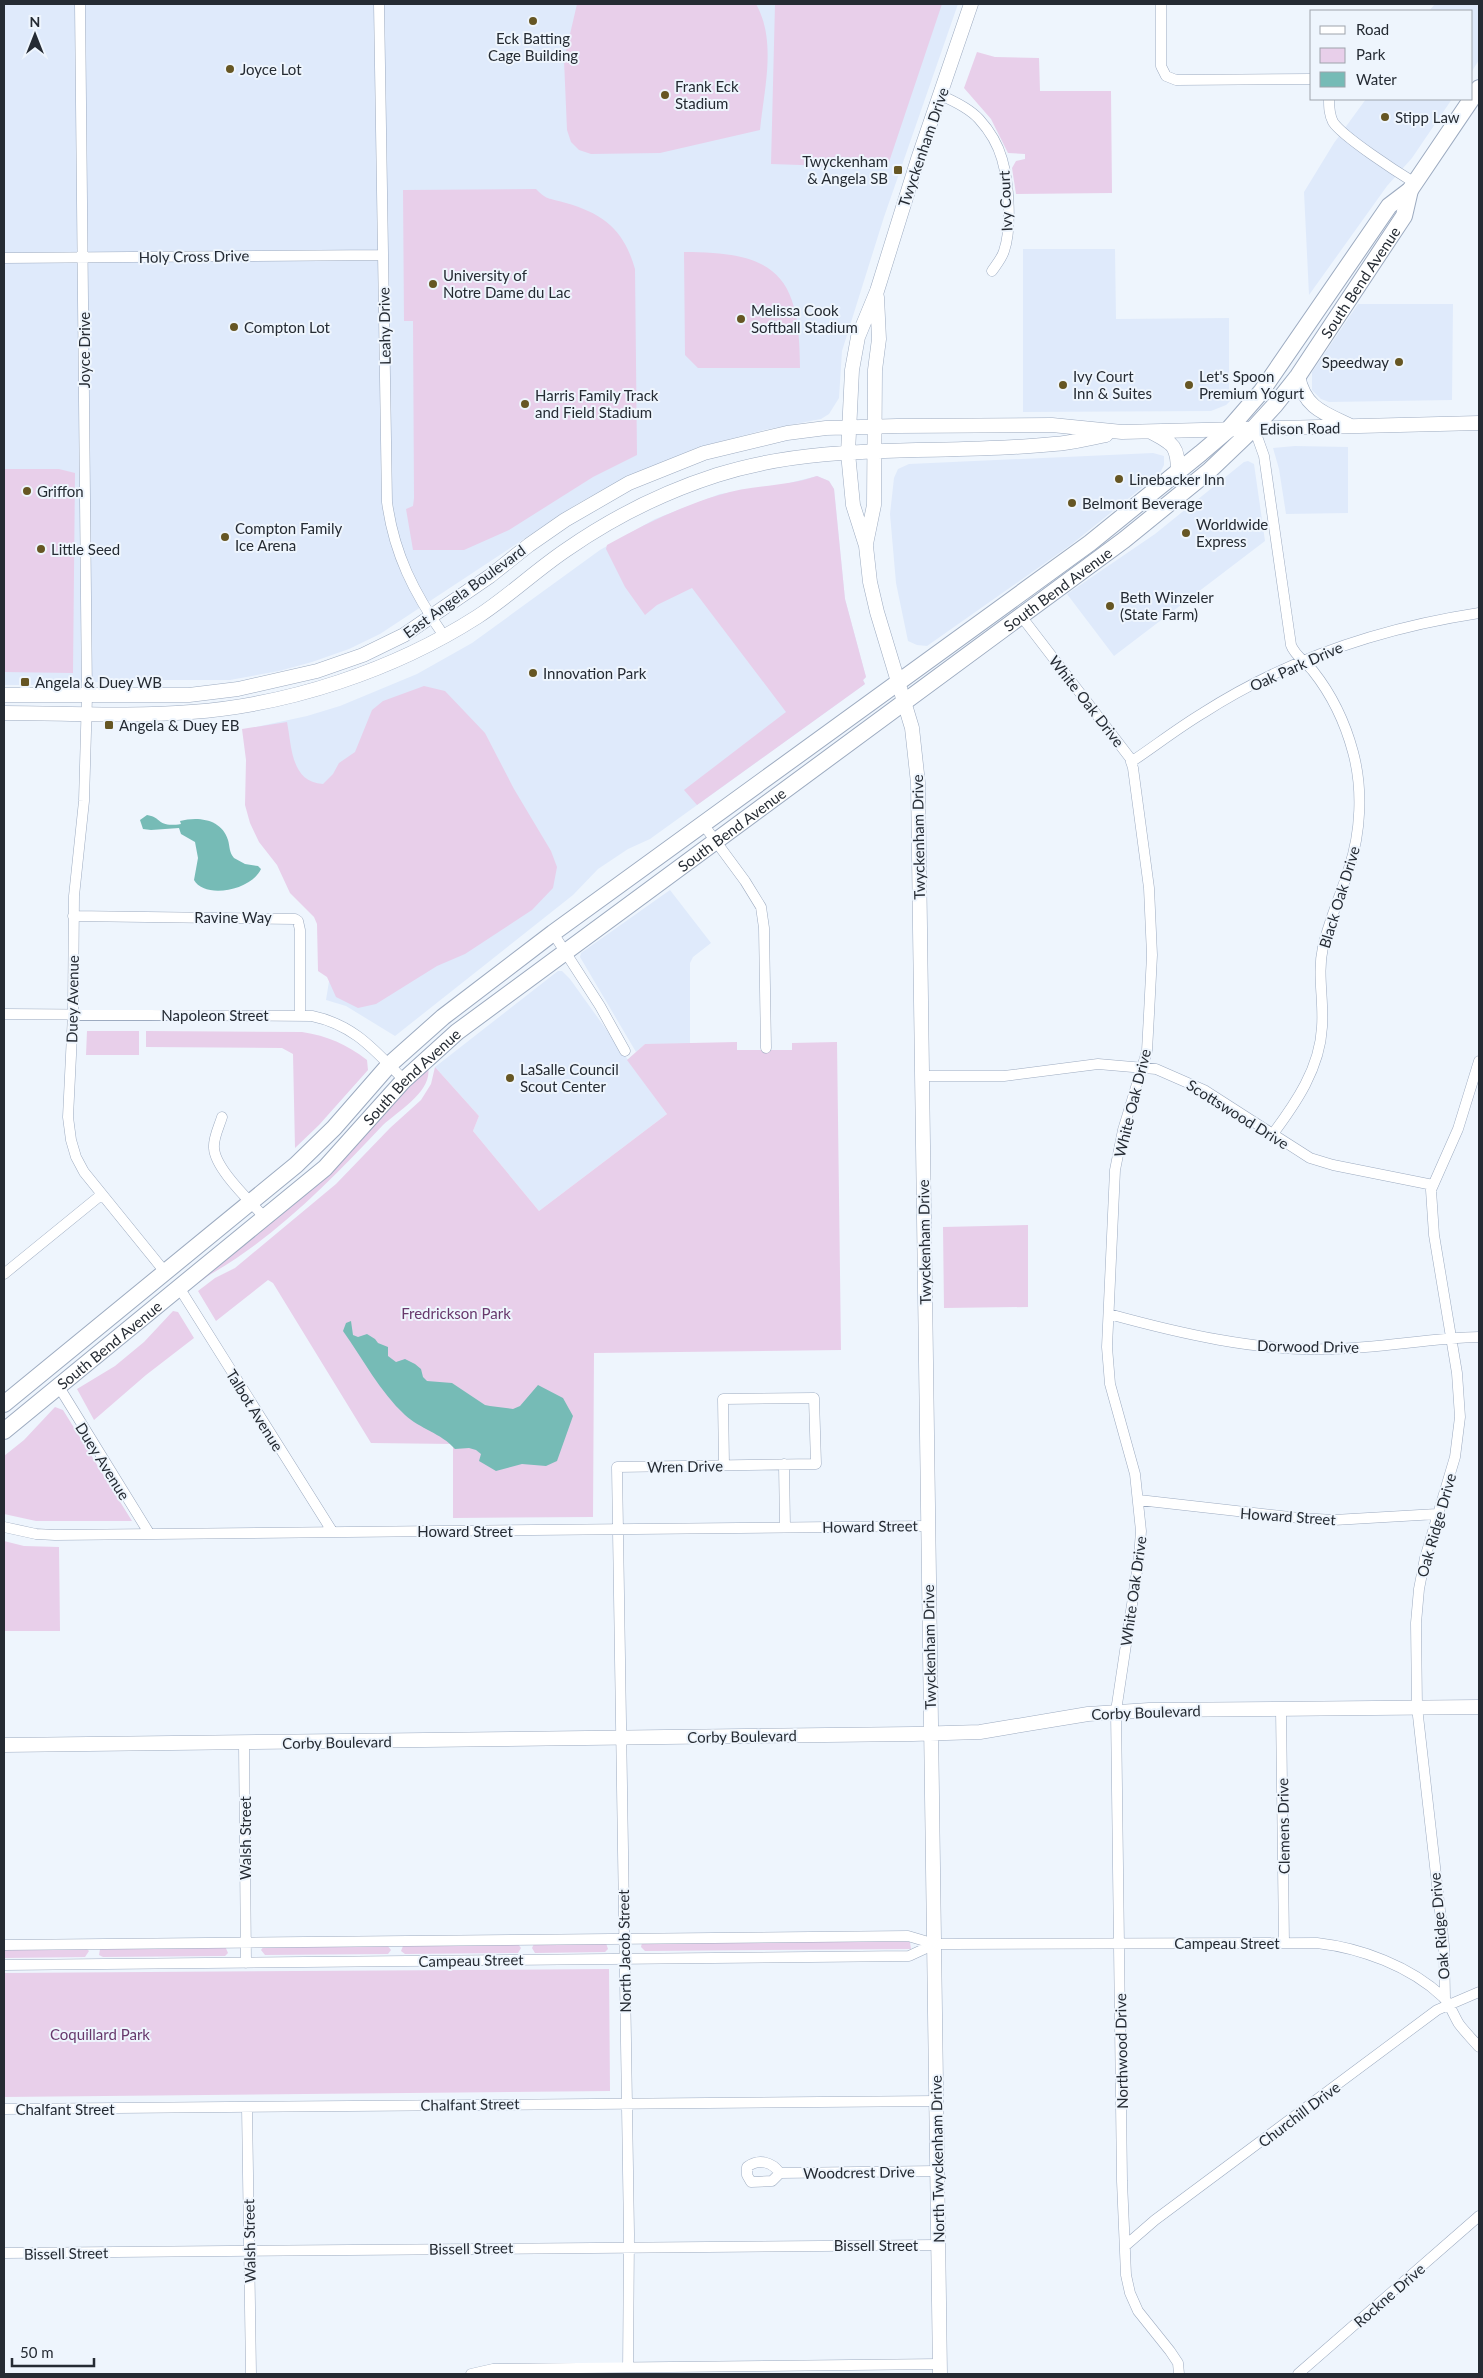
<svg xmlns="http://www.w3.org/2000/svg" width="1483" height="2378" viewBox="0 0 1483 2378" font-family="Lato,sans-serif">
<rect width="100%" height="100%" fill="#eef5fd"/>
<path fill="#dfeafb" d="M4 4H958L884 217 842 351 839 398 829 414 821 419 764 430 696 448 623 479 577 504 380 634 349 649 312 662 279 671 230 680H148L29 685H4Z
M1435 4H1479V60L1472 71V11H1429Z
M1366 99H1452L1412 158 1387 186 1309 295 1304 192 1334 143Z
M1023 249H1115L1116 319 1229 318V395L1232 399 1226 405 1211 411 1023 412Z
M1358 304H1453L1452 400 1329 402 1321 399 1312 390V372Z
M1295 446 1348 447V513L1286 514 1279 469 1273 448Z
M1153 453 1164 456V465L1160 473 1072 544 927 646 917 645 908 641 896 583 890 514 894 478 898 469 909 464Z
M1248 461 1254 464 1265 541 1114 656 1067 594 1155 534 1244 462Z
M817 476 829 481 834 489 845 599 866 677 863 680 865 684 650 839 628 849 598 869 573 895 395 1036 346 1006 326 1000 331 969 333 933 255 762 256 727 307 716 340 706 417 674 472 643 600 550 655 519 720 494 781 485Z
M670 890 711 943 693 957 690 963V1044H645L636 1052 580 957 581 953Z
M558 971H562L570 979 667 1114 539 1211 473 1131 479 1116 435 1067Z"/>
<path fill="#e8cfea" d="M577 4H756C777 41 764 89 760 130L660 153 591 154 579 150 571 142 567 130 564 60Z
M775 4H942L887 168 771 164Z
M977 52 995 57 1039 58 1040 91H1111L1112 193 1016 194 1012 168 1016 161 1025 159V154L1008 153 991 119 964 88Z
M536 189C547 201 551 198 566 203 604 214 624 230 635 269L637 455 593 477 509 530 464 550H413L406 509 413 506 414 498 413 321H404L403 190Z
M684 252C777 252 800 275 800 368H698L685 355Z
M4 469H59L75 473 73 673 4 672Z
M817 476 829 481 834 489 845 599 866 677 863 680 865 684 697 805 684 790 786 712 692 588 657 605 645 615 625 587 606 549 607 545C643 525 679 507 719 495 750 485 785 487 817 476Z
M424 686 445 691 485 733 514 789 551 851 557 867 553 888 532 910 465 954 437 966 376 1004 358 1008 336 997 327 977 318 971 317 924 314 917 290 893 277 865 259 842 250 823 245 805 246 760 242 729 287 722C292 748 291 782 323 784L333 774 339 763 355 752 372 710 383 701Z
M87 1031H139V1055H86Z
M146 1031 302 1032C328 1036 346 1044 367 1060L368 1070 319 1125 295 1148 293 1054 282 1048 146 1047Z
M737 1042V1050H792V1043L837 1042 841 1350 594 1353 593 1517 453 1518V1444L371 1443 273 1283 268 1280 216 1321 198 1291 215 1278 235 1268 336 1184 390 1128 421 1100 431 1084 435 1067 479 1116 473 1131 539 1211 667 1114 627 1060 645 1044Z
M428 1067C433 1091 398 1111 383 1125 331 1180 277 1236 211 1274 206 1277 201 1282 196 1284Z
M1028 1225V1307L944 1308 943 1227Z
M173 1311 178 1312 194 1338 146 1375 94 1420 77 1389 115 1366 144 1342Z
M55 1407 63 1410 132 1521H36L4 1514V1456L24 1440Z
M4 1541 24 1546 59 1547 60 1631H4Z
M901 1940 910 1942 911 1949 645 1951 641 1947 642 1943Z
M606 1943 608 1949 605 1952 535 1953 532 1948 534 1944Z
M518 1944 521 1948 518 1953 405 1954 401 1951 403 1946Z
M387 1945 391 1950 388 1954 265 1955 261 1950 264 1946Z
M225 1946 228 1953 225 1956 103 1957 99 1955 100 1949Z
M4 1949H87L89 1951 85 1957 4 1958Z
M609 1969 610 2091 4 2097V1973Z"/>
<path fill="#76bbb6" d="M147 815C162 817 157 828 181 824L180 821C198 816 222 819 228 840 230 847 229 852 234 858L245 864 258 866 261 869C251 891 204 899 194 880L198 858 195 842 181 834 179 828 151 830 143 829 140 820Z
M351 1321 353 1335 358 1337 367 1334 375 1339 378 1343 388 1347V1356L396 1362 405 1359 415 1364 421 1369 423 1377 427 1381 452 1383 485 1405 490 1406 513 1409 520 1406 538 1385 563 1398 573 1416 557 1461 546 1466 522 1464 496 1471 479 1461 481 1454 476 1450 469 1448 455 1449C441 1433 420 1429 405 1415 380 1392 363 1359 343 1331L346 1323Z"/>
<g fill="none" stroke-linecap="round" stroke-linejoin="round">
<defs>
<path id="street" d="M80 4 87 696 84 801 74 896 73 1014 68 1117 71 1140 76 1157 84 1172 165 1272
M379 4 387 502C394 554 414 593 444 636
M1161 4V66L1166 76 1176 80 1312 79
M940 95C954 101 969 108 979 119 989 130 998 145 1002 159 1009 183 1012 228 1004 251 1002 258 996 265 992 271
M1329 99C1329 107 1329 114 1333 122 1343 137 1397 172 1415 183
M4 258 383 255
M1254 428 1264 456 1291 645C1295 656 1306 662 1313 671 1332 695 1345 722 1353 752 1363 789 1361 832 1349 868 1341 895 1329 920 1323 947 1317 974 1324 1000 1322 1027 1320 1068 1296 1103 1272 1135
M1021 616 1130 758 1133 768 1149 888 1152 955 1149 1014 1147 1051 1123 1130 1115 1170 1107 1347 1110 1384 1135 1474 1141 1531 1139 1558 1116 1711 1122 2181 1126 2275 1130 2293 1138 2311 1170 2351 1178 2363 1179 2374
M1131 762C1155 746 1178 728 1203 713 1287 659 1381 628 1479 613
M703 824 745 881 761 907 764 928 766 1048
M73 916 295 919 298 921 300 930V1015
M553 933 600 1006 625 1051
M4 1014 312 1016C355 1025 375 1051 404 1080
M922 1076H1004L1098 1064 1156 1069 1204 1090 1310 1158 1333 1165 1433 1185
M222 1117C219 1127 213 1138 214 1148 215 1169 251 1202 265 1218
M4 1274 101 1195
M180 1289 332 1531
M1109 1314C1178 1333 1259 1352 1331 1349 1381 1348 1430 1338 1479 1337
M59 1387 149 1533
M784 1464 785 1527
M1139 1500 1299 1518 1334 1520 1437 1514
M4 1527 36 1534 55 1535 928 1526
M1281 1709 1284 1943
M244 1743 246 1963
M4 1945 908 1936 935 1944H952L1317 1943C1361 1948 1410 1966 1443 1997 1450 2004 1454 2016 1459 2024 1465 2032 1473 2040 1479 2047
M4 1965 909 1956 935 1944
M1445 1999 1444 1946 1417 1707 1416 1623 1419 1589 1425 1558 1455 1457 1460 1417 1457 1373 1434 1235 1431 1190 1458 1129 1479 1061
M247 2107 251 2374
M4 2109 937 2101
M780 2173 772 2181 751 2182 747 2175V2167C759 2158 772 2162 780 2173L937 2171
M1125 2246 1155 2220 1437 2010 1479 1992
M4 2253 938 2245
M471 2374 493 2369 940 2364
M628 2374 629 2234 617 1467 816 1464 814 1398 723 1399 724 1465
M1298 2374 1479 2216"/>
<path id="secondary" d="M1298 376C1304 407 1323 413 1349 425
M1151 432C1174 444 1178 446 1178 473
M866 544 874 505 875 370 879 339 877 297
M4 695H189L238 689 317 671 363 655 404 635 490 576 529 545 565 520 629 483 704 453 787 433 826 428 897 426 1052 425 1122 432 1479 423
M4 713C66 713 129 717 191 712 289 705 394 670 477 617 508 597 535 571 566 550 612 518 664 492 717 475 827 440 942 456 1054 444 1072 443 1089 438 1106 435
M4 1745 913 1734 980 1732 1088 1714 1149 1710 1479 1707
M940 2374 918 783 912 728 877 612 870 582 866 546 853 505 848 453 852 370 858 337 877 291 918 159 971 4"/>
<g id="primary">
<path d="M4 1404 296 1165 334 1128 389 1065 443 1017 553 933 1090 543 1201 453 1228 430 1261 392 1389 206 1410 190 1479 88"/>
<path id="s1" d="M4 1431 325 1168 404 1080 457 1032 1124 540 1209 471 1254 428 1275 405 1298 376 1404 216 1410 190"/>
</g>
</defs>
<use href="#street" stroke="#9dabc0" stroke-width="11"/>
<use href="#secondary" stroke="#9dabc0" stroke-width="15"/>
<use href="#primary" stroke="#9dabc0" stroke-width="18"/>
<use href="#street" stroke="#fff" stroke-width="10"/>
<use href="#secondary" stroke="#fff" stroke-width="14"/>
<use href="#primary" stroke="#fff" stroke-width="16"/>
</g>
<g fill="#665623" stroke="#eef5fd" stroke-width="2">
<circle cx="533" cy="21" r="5"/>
<circle cx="230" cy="69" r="5"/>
<circle cx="665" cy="95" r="5"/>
<circle cx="1385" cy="117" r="5"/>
<rect x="893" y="165" width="10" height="10" rx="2.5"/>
<circle cx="433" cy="284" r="5"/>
<circle cx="741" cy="319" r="5"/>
<circle cx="234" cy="327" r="5"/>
<circle cx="1399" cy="362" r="5"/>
<circle cx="1063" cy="385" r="5"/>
<circle cx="1189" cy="385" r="5"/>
<circle cx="525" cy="404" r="5"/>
<circle cx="1119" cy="479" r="5"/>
<circle cx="27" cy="491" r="5"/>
<circle cx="1072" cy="503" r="5"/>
<circle cx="1186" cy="533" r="5"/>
<circle cx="225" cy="537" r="5"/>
<circle cx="41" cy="549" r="5"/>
<circle cx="1110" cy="606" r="5"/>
<circle cx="533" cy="673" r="5"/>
<rect x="20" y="677" width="10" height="10" rx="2.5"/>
<rect x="104" y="720" width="10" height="10" rx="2.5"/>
<circle cx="510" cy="1078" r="5"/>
</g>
<g text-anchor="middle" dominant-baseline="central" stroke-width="4" stroke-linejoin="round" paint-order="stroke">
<g font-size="15" fill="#252b33" stroke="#eef5fd" text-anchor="start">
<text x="533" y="38" text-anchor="middle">Eck Batting<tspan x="533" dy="17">Cage Building</tspan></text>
<text x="240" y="69">Joyce Lot</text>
<text x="675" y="86">Frank Eck<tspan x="675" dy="17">Stadium</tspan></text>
<text x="1395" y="117">Stipp Law</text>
<text x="888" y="161" text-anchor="end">Twyckenham<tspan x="888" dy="17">&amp; Angela SB</tspan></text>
<text x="443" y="275">University of<tspan x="443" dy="17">Notre Dame du Lac</tspan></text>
<text x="751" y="310">Melissa Cook<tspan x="751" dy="17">Softball Stadium</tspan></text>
<text x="244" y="327">Compton Lot</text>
<text x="1389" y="362" text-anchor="end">Speedway</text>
<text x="1073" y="376">Ivy Court<tspan x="1073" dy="17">Inn &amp; Suites</tspan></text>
<text x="1199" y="376">Let's Spoon<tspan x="1199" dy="17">Premium Yogurt</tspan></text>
<text x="535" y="395">Harris Family Track<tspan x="535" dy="17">and Field Stadium</tspan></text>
<text x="1129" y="479">Linebacker Inn</text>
<text x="37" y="491">Griffon</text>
<text x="1082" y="503">Belmont Beverage</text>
<text x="1196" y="524">Worldwide<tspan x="1196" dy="17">Express</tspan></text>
<text x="235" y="528">Compton Family<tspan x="235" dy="17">Ice Arena</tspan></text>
<text x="51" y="549">Little Seed</text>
<text x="1120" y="597">Beth Winzeler<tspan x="1120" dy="17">(State Farm)</tspan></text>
<text x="543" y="673">Innovation Park</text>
<text x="35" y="682">Angela &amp; Duey WB</text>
<text x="119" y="725">Angela &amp; Duey EB</text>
<text x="520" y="1069">LaSalle Council<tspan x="520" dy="17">Scout Center</tspan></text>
</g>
<g font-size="15" fill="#252b33" stroke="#eef5fd">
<text transform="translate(923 147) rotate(-71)">Twyckenham Drive</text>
<text transform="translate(1005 201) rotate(-93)">Ivy Court</text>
<text transform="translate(194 256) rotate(-1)">Holy Cross Drive</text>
<text stroke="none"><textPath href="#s1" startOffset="1786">South Bend Avenue</textPath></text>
<text transform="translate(384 326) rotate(-91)">Leahy Drive</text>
<text transform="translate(84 350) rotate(-90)">Joyce Drive</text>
<text transform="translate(1300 428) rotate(-1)">Edison Road</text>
<text stroke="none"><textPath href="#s1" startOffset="1351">South Bend Avenue</textPath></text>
<text transform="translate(464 591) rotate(-36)">East Angela Boulevard</text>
<text transform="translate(1296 666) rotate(-24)">Oak Park Drive</text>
<text transform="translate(1087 701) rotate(52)">White Oak Drive</text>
<text stroke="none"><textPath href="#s1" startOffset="946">South Bend Avenue</textPath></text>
<text transform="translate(918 837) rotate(-91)">Twyckenham Drive</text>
<text transform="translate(1339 897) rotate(-73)">Black Oak Drive</text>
<text x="233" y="917">Ravine Way</text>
<text transform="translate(72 999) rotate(-89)">Duey Avenue</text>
<text x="215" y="1015">Napoleon Street</text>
<text stroke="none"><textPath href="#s1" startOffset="541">South Bend Avenue</textPath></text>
<text transform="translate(1132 1103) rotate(-76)">White Oak Drive</text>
<text transform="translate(1238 1114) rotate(32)">Scottswood Drive</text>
<text transform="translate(924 1242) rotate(-91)">Twyckenham Drive</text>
<text stroke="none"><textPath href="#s1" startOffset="136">South Bend Avenue</textPath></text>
<text transform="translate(1308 1346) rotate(1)">Dorwood Drive</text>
<text transform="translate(255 1410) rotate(58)">Talbot Avenue</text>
<text transform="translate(103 1461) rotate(58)">Duey Avenue</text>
<text transform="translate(685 1466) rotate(-1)">Wren Drive</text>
<text transform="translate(1288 1516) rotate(4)">Howard Street</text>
<text transform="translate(1436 1525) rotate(-74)">Oak Ridge Drive</text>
<text transform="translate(870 1526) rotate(-1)">Howard Street</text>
<text x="465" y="1531">Howard Street</text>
<text transform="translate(1133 1591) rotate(-82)">White Oak Drive</text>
<text transform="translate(929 1647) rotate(-91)">Twyckenham Drive</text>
<text transform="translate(1146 1712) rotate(-2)">Corby Boulevard</text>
<text transform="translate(742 1736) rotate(-1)">Corby Boulevard</text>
<text transform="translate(337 1742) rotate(-1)">Corby Boulevard</text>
<text transform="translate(1283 1826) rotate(-91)">Clemens Drive</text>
<text transform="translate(245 1838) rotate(-90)">Walsh Street</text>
<text transform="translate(1439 1926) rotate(-95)">Oak Ridge Drive</text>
<text x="1227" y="1943">Campeau Street</text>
<text transform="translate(624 1951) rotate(-91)">North Jacob Street</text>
<text transform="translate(471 1960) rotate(-1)">Campeau Street</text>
<text transform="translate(1121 2051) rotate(-91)">Northwood Drive</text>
<text transform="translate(470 2104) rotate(-1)">Chalfant Street</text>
<text x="65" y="2109">Chalfant Street</text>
<text transform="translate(1299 2114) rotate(-37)">Churchill Drive</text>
<text transform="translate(937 2159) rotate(-91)">North Twyckenham Drive</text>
<text transform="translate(859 2172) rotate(-1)">Woodcrest Drive</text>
<text transform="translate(249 2241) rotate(-91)">Walsh Street</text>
<text x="876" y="2245">Bissell Street</text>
<text transform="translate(471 2248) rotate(-1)">Bissell Street</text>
<text transform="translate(66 2253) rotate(-1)">Bissell Street</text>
<text transform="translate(1389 2295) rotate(-41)">Rockne Drive</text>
</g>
<g font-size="15" fill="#67386c" stroke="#eef5fd">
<text x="456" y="1313">Fredrickson Park</text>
<text x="100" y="2034">Coquillard Park</text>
</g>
</g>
<rect width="1483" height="2378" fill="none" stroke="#252b33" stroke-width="10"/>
<rect x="1310" y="10" width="162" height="90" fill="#eef5fd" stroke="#9ea4ac"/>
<rect x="1320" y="26" width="25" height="8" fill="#ffffff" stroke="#9ea4ac"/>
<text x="1356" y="35" font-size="15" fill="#252b33">Road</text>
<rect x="1320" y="48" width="25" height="15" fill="#e8cfea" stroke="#9ea4ac"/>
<text x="1356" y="60" font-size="15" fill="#252b33">Park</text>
<rect x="1320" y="72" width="25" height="15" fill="#76bbb6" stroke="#9ea4ac"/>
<text x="1356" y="85" font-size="15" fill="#252b33">Water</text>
<g transform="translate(35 35)" stroke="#eef5fd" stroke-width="4" paint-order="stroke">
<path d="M0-4L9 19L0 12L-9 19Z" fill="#252b33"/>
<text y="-8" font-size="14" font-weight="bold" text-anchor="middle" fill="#252b33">N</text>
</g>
<path d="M12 2358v8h82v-8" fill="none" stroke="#252b33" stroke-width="2.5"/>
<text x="20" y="2358" font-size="15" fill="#252b33" stroke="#eef5fd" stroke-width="4" paint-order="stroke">50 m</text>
</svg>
